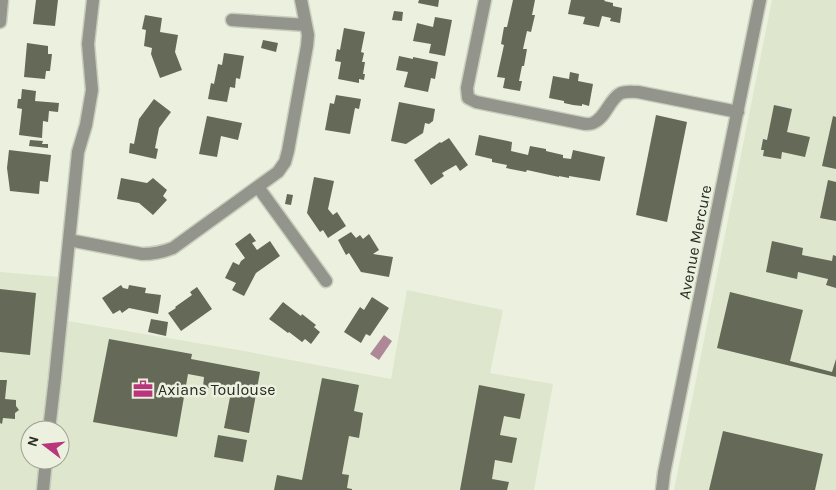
<svg xmlns="http://www.w3.org/2000/svg" width="836" height="490" viewBox="0 0 836 490" font-family="Karla,sans-serif">
<rect width="100%" height="100%" fill="#ebf1de"/>
<path fill="#dee6cd" fill-rule="evenodd" d="M772 0H836V490H674Z
M0 272 71 278 68 321 244 351 391 379 407 290 503 310 490 373 553 384 534 490H0ZM30 430H60V460H30Z"/>
<path fill="#af8898" d="M384 335 392 341 379 360 370 354Z"/>
<path fill="#646958" d="M36 0H58L55 26 33 24Z
M419 0H439L438 7 418 3Z
M513 0H535L532 15H535L531 32 527 31 523 49H527L524 66H522L519 81H522L520 91 503 88 505 78 497 77 504 45 501 44 504 27H507Z
M571 0H605L604 1 613 3V6L622 8 620 23 610 21 611 18 602 16 599 27 583 24 585 17 568 14Z
M394 11 403 12 402 21 392 20Z
M145 15 162 18 160 32 178 35 175 52 182 70 160 78 151 54 152 48 144 46 146 30 142 29Z
M435 17 452 20 445 56 429 53 431 44 413 41 417 23 433 27Z
M344 28 365 32 361 52 364 53 362 62H365L363 74H365L364 80 359 79V83L338 79 341 62 335 61 337 49 340 50Z
M263 40 278 43 276 52 261 48Z
M27 43 48 46V54H52L50 71H46L45 79 24 77Z
M224 53 244 56 240 79 236 78 235 88 230 87 227 102 208 99 211 83 214 84 218 64 222 65Z
M399 56 413 59V57L438 62 435 79 431 78 428 92 404 87 408 72 396 70Z
M570 72 579 74 578 81 593 84 589 106 582 104V106L573 105 564 103V101L549 98 553 76 569 79Z
M22 89 36 91 35 101 59 103 58 112 49 111 48 122 43 121 42 138 19 135 22 109 17 108 18 99H21Z
M336 95 361 99 359 109 355 108 350 134 325 130 330 103 334 104Z
M154 99 171 112 159 128 155 148 158 149 156 159 129 153 130 143 134 144 139 119Z
M399 102 435 109 433 121 429 124 425 123 423 133 406 144 391 141Z
M774 105 792 109 787 132 810 137 805 157 782 152 781 159 763 156 764 150H761L763 139 767 140Z
M656 115 687 122 667 222 636 215Z
M207 116 242 123 238 140 221 136 217 157 199 154Z
M833 116 836 117V169L822 166Z
M479 135 512 142 511 151 528 155 530 146 546 149V151L563 155V158L571 159 573 150 605 157 600 181 569 176V178L559 176V177L527 170 526 172 506 168 507 165 492 162V159L475 155Z
M449 138 468 165 460 171 456 165 442 173 444 176 431 185 414 160 440 142 441 143Z
M30 140 43 141 42 144H48V148L29 146Z
M9 150 51 155 48 182 40 181 39 194 10 191 7 168Z
M314 177 334 181 328 209 333 215 337 212 346 226 328 238 323 230 320 232 307 213Z
M121 178 147 183 153 178 167 190 163 196 167 200 153 215 139 203 117 199Z
M828 180 836 182V221L820 218Z
M287 194 293 195 291 205 285 204Z
M351 232 356 238 360 235 363 239 369 234 379 250 373 254 393 257 389 277 361 272 349 253 346 255 338 240Z
M250 233 256 241 252 243 257 250 270 241 280 256 256 273 244 296 232 290 236 283 225 278 233 262 239 265 241 261 245 258 235 244Z
M772 241 803 248 802 255 832 261 833 255 836 256V288L826 285 828 279 798 272 797 279 766 272Z
M121 285 123 288 128 289 129 285 146 288 145 293 161 295 158 314 129 308 122 313 120 310 113 314 102 298Z
M197 287 212 309 181 331 168 313 176 308 175 307 192 295 190 292Z
M0 289 36 293 30 355 0 352Z
M730 292 803 310 790 361 832 372 836 359V377L717 348Z
M372 297 389 308 370 336 366 334 361 343 344 332 360 307 364 310Z
M283 302 301 316 302 314 316 325 314 327 320 332 311 344 305 339 302 342 289 332 288 333 269 319Z
M151 319 168 322 166 336 148 332Z
M109 339 192 354 191 359 260 372 249 433 224 428 231 392 203 387 204 377 188 374 177 437 93 422Z
M322 378 359 385 354 411 363 413 359 438 349 436 342 474 349 475 347 488 352 489V490H274L277 475 302 480Z
M0 380H7L5 399 16 400V406L19 410 15 413V419L3 418 2 424 0 423Z
M479 385 525 394 520 419 504 416 500 435 517 438 512 463 495 460 492 479 509 482 507 490H460Z
M723 431 823 454 815 490H709Z
M218 435 247 440 243 462 214 457Z"/>
<g fill="none" stroke-linecap="round" stroke-linejoin="round">
<defs>
<path id="minor" d="M485 0 467 88 468 98 476 102 585 124C588 124 591 124 593 123 606 118 609 99 621 93 627 91 632 92 638 92L738 112
M232 20 306 25
M0 22 2 0
M258 187 326 281
M69 240 142 254C154 254 163 252 173 248L278 172 285 162 288 151 307 46 308 35 301 0
M49 430 55 378 78 152 86 125 92 90 88 44 93 0
M43 490 46 460
M662 490 664 473 760 0"/>
</defs>
<use href="#minor" stroke="#c8cdbc" stroke-width="15"/>
<use href="#minor" stroke="#93958d" stroke-width="12"/>
</g>
<defs>
<symbol id="office-bare" viewBox="-9 -9 18 18"><path d="M-6-3h4V-5.5h4V-3h4V5H-6ZM-1-4.5V-3h2v-1.5ZM-6 0V1H6V0Z" fill="#b9357c" stroke="#ebf1de" stroke-width="2.5" paint-order="stroke"/></symbol>
</defs>
<g fill-rule="evenodd">
<use href="#office-bare" x="129" y="375" width="28" height="28"/>
</g>
<g text-anchor="middle" dominant-baseline="central" stroke-width="5" stroke-linejoin="round" paint-order="stroke">
<g font-size="16" fill="#282a23" stroke="#ebf1de">
<text transform="translate(695 242) rotate(-79)">Avenue Mercure</text>
</g>
<g font-size="16" fill="#282a23" stroke="#ebf1de" text-anchor="start">
<text x="158" y="389">Axians Toulouse</text>
</g>
</g>
<g transform="translate(45 445) rotate(286)"><circle r="24" fill="#ebf1de" stroke="#9da193"/>
<path d="M0-4L9 19L0 12L-9 19Z" fill="#b9357c"/>
<text y="-8" font-size="14" font-weight="bold" text-anchor="middle" fill="#282a23">N</text>
</g>
</svg>
